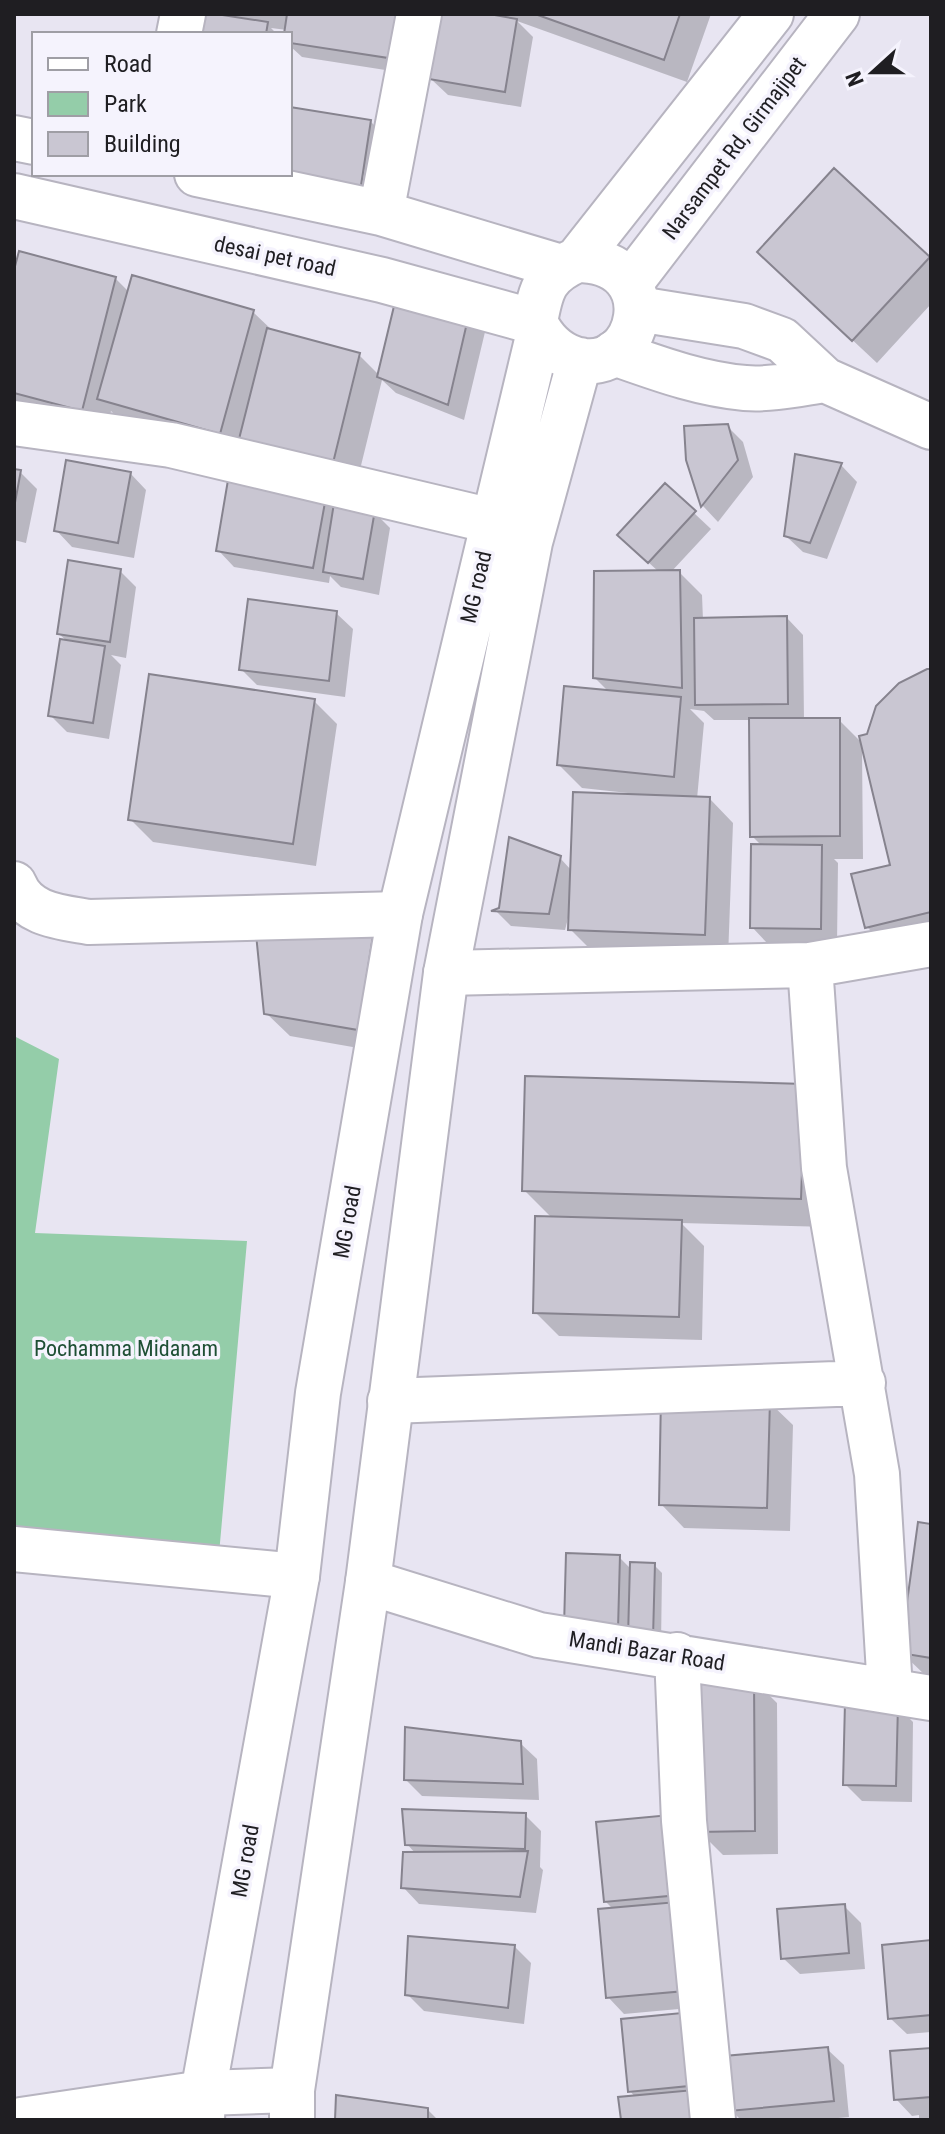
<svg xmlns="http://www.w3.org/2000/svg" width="945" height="2134" viewBox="0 0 945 2134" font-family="'Roboto Condensed',sans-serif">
<rect width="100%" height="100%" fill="#e8e5f2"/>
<path fill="#94cda9" d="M14 1036 59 1059 35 1233 247 1241 219 1554 14 1532Z"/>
<path fill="#0003" d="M202 14H414L411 74 302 57 290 46V34H286L287 30 271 28 277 34H194Z
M442 14H476L505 19 500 14H711L687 82 517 21 533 37 521 107 448 95 431 79Z
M290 109 370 121 387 138 376 208 290 174Z
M834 171 931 262V304L877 363 783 275Z
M115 278 129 292 253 312 274 332 359 355 379 375 468 316 485 332 464 420 396 393 382 380 355 490 123 422 111 411 105 433 14 410V279Z
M727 426 743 442 753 477 718 522 703 506 688 459Z
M841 465 857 482 827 559 803 552 786 536Z
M14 471 20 472 37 489 26 543 14 540Z
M130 473 146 490 134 558 72 547 56 530Z
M325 499 335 510 374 512 390 528 379 595 341 587 330 576 329 583 234 567 218 550Z
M694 513 711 529 671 572H679L702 595 703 620 787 618 803 635 804 720H839L863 744 868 735 931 671V947L895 955 867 927 892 866 862 748 863 859H834L838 863 837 944H768L752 927 762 846 752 836 751 720H714L704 711 690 709 704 723 697 799H710L733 823 728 958 593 952 570 929V918H568L565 930 511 926 496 911 560 858 572 871 628 796V793L582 788 559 765 610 693 595 678 659 572 636 551Z
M120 571 136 587 126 658 111 655 121 665 109 739 67 732 50 715 68 642 59 634Z
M336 613 353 629 345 697 257 685 241 669Z
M314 701 337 724 316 866 153 842 130 819Z
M373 932 396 956 381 1052 290 1036 266 1013Z
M804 1085 829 1227 681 1223 704 1246 702 1340 559 1336 535 1312 553 1219 524 1190Z
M769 1402 793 1425 790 1531 684 1528 661 1504Z
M931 1526V1677L926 1676 902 1653Z
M619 1557 632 1570 654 1565 662 1573 661 1645 583 1643Z
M754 1680 777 1703 778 1854 723 1855 699 1831Z
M897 1706 913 1722 912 1802 862 1801 845 1784Z
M520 1743 537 1759 539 1800 422 1796 406 1780Z
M525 1815 541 1831 540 1867 543 1870 536 1913 419 1904 403 1887 416 1854 407 1844Z
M670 1817 701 2007 624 2014 608 1997 614 1910 605 1901Z
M844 1906 861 1923 865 1969 800 1974 783 1958Z
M931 1942V2032L907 2034 890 2018Z
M515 1947 531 1963 524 2024 424 2011 407 1994Z
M691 2014 711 2120H623L636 2098 630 2091Z
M827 2049 844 2065 849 2117 817 2120H741L731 2110Z
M931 2050V2120H919V2115L912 2116 896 2099Z
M427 2109 438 2120H337Z"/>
<path fill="#c9c6d2" stroke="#86838e" stroke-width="2" d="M195 14H216L268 22 266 34H192Z
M287 14H402L395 59 290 43V34H284Z
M440 14H489L517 19 505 92 429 79Z
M535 14H680L664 60Z
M290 107 371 120 360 192 290 174Z
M834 168 930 257 852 341 757 252Z
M19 251 116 277 82 411 14 393V270Z
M132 275 254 310 220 434 97 399Z
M395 302 469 314 448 405 377 377Z
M267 328 360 353 332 467 238 443Z
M728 424 738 460 701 507 686 460 684 426Z
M795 454 842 463 810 543 784 536Z
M66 460 131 472 118 543 54 531Z
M14 469 21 470 14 508Z
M228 480 326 497 313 568 216 551Z
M665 483 696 511 648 563 617 535Z
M334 503 375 510 363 579 323 572Z
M68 560 121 569 110 642 57 634Z
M680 570 682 688 593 678 594 571Z
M248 599 337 611 329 681 239 670Z
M787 616 788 704 695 705 694 618Z
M60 639 105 646 93 723 48 716Z
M927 669H931V912L865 928 851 874 890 865 859 736 867 734 876 706 899 683Z
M149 674 315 699 293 844 128 820Z
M564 686 681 697 674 777 557 765Z
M749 718H840V836L750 837Z
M573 792 710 797 705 935 568 930Z
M509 837 561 856 549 914 491 911 499 908Z
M751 844 822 845 821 929 750 928Z
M374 930 358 1030 264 1014 256 934Z
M525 1076 805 1084 801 1199 522 1191Z
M535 1216 682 1220 679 1317 533 1313Z
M661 1396 770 1400 767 1508 659 1505Z
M918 1522 931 1524V1658L900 1653Z
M566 1553 620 1555 618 1629 564 1627Z
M630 1562 655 1563 653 1638H628Z
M697 1677 754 1678 755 1831 697 1832Z
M845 1702 898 1704 896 1786 843 1785Z
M405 1727 521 1741 523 1784 404 1780Z
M402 1809 526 1813 525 1849 405 1845Z
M670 1815 679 1895 604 1902 596 1822Z
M528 1851 520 1897 401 1888 403 1852Z
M677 1902 685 1991 606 1998 598 1909Z
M845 1904 849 1953 781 1959 777 1909Z
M408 1936 515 1945 508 2008 405 1995Z
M931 1940V2015L888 2019 882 1945Z
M692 2012 699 2085 628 2092 621 2019Z
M828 2047 834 2101 729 2111 724 2056Z
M931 2048V2097L894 2100 890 2051Z
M694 2090 697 2120H621L618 2097Z
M336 2095 428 2108V2120H335Z"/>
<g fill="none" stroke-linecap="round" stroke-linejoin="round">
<defs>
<path id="minor" d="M179 34 183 14
M14 138 34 142
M197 174 381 213 561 267
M14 196 382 280 535 322
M381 213 419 14
M638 309 744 326 782 340 825 380 931 427
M614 353C657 368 699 384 745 388 771 390 798 384 825 380
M14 423 171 445 492 521
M14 884C26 915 60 917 89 922L400 914
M810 965 931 944
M446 973 810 965 824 1168 877 1474 890 1690
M390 1401 863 1383
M14 1549 297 1576
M368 1582 539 1635 931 1698
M677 1655 684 1821 713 2120
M21 2120 203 2093 292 2090"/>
<path id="major" d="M577 260C670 260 642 379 575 359 556 353 543 339 535 322 541 288 545 274 577 260Z
M577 260 771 14
M631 282 837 14
M202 2120 203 2093 297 1576 318 1393 400 914 539 332
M292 2120V2090L368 1582 446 973 530 542 580 360"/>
</defs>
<use href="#minor" stroke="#b7b4c0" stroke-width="48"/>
<use href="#major" stroke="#b7b4c0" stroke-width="48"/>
<use href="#minor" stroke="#fff" stroke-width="44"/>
<use href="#major" stroke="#fff" stroke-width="44"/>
</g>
<g text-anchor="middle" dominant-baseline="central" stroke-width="7" stroke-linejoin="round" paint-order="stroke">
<g font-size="22" fill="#1f1e22" stroke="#f5f3fd">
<text transform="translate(734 148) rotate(-53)">Narsampet Rd, Girmajipet</text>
<text transform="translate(275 256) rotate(12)">desai pet road</text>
<text transform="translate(476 587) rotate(-77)">MG road</text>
<text transform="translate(347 1222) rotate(-80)">MG road</text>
<text transform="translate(647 1651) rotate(9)">Mandi Bazar Road</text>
<text transform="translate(245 1861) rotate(-80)">MG road</text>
</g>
<g font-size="22" fill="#1e4f34" stroke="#f5f3fd">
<text x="126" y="1348">Pochamma Midanam</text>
</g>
</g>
<rect width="945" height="2134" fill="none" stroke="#1f1e22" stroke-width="32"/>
<rect x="32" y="32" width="260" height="144" fill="#f5f3fd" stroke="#9f9ea5" stroke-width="2"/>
<rect x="48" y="58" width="40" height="12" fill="#ffffff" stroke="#9f9ea5" stroke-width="2"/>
<text x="104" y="72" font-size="24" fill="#1f1e22">Road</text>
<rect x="48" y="92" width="40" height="24" fill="#94cda9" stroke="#9f9ea5" stroke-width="2"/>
<text x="104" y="112" font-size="24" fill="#1f1e22">Park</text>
<rect x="48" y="132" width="40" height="24" fill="#c9c6d2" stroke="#9f9ea5" stroke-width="2"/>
<text x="104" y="152" font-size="24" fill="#1f1e22">Building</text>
<g transform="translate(873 72) rotate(249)" stroke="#f5f3fd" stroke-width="6" paint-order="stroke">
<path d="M0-6L14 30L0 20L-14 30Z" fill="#1f1e22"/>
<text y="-12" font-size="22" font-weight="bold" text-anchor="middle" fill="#1f1e22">N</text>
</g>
</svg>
